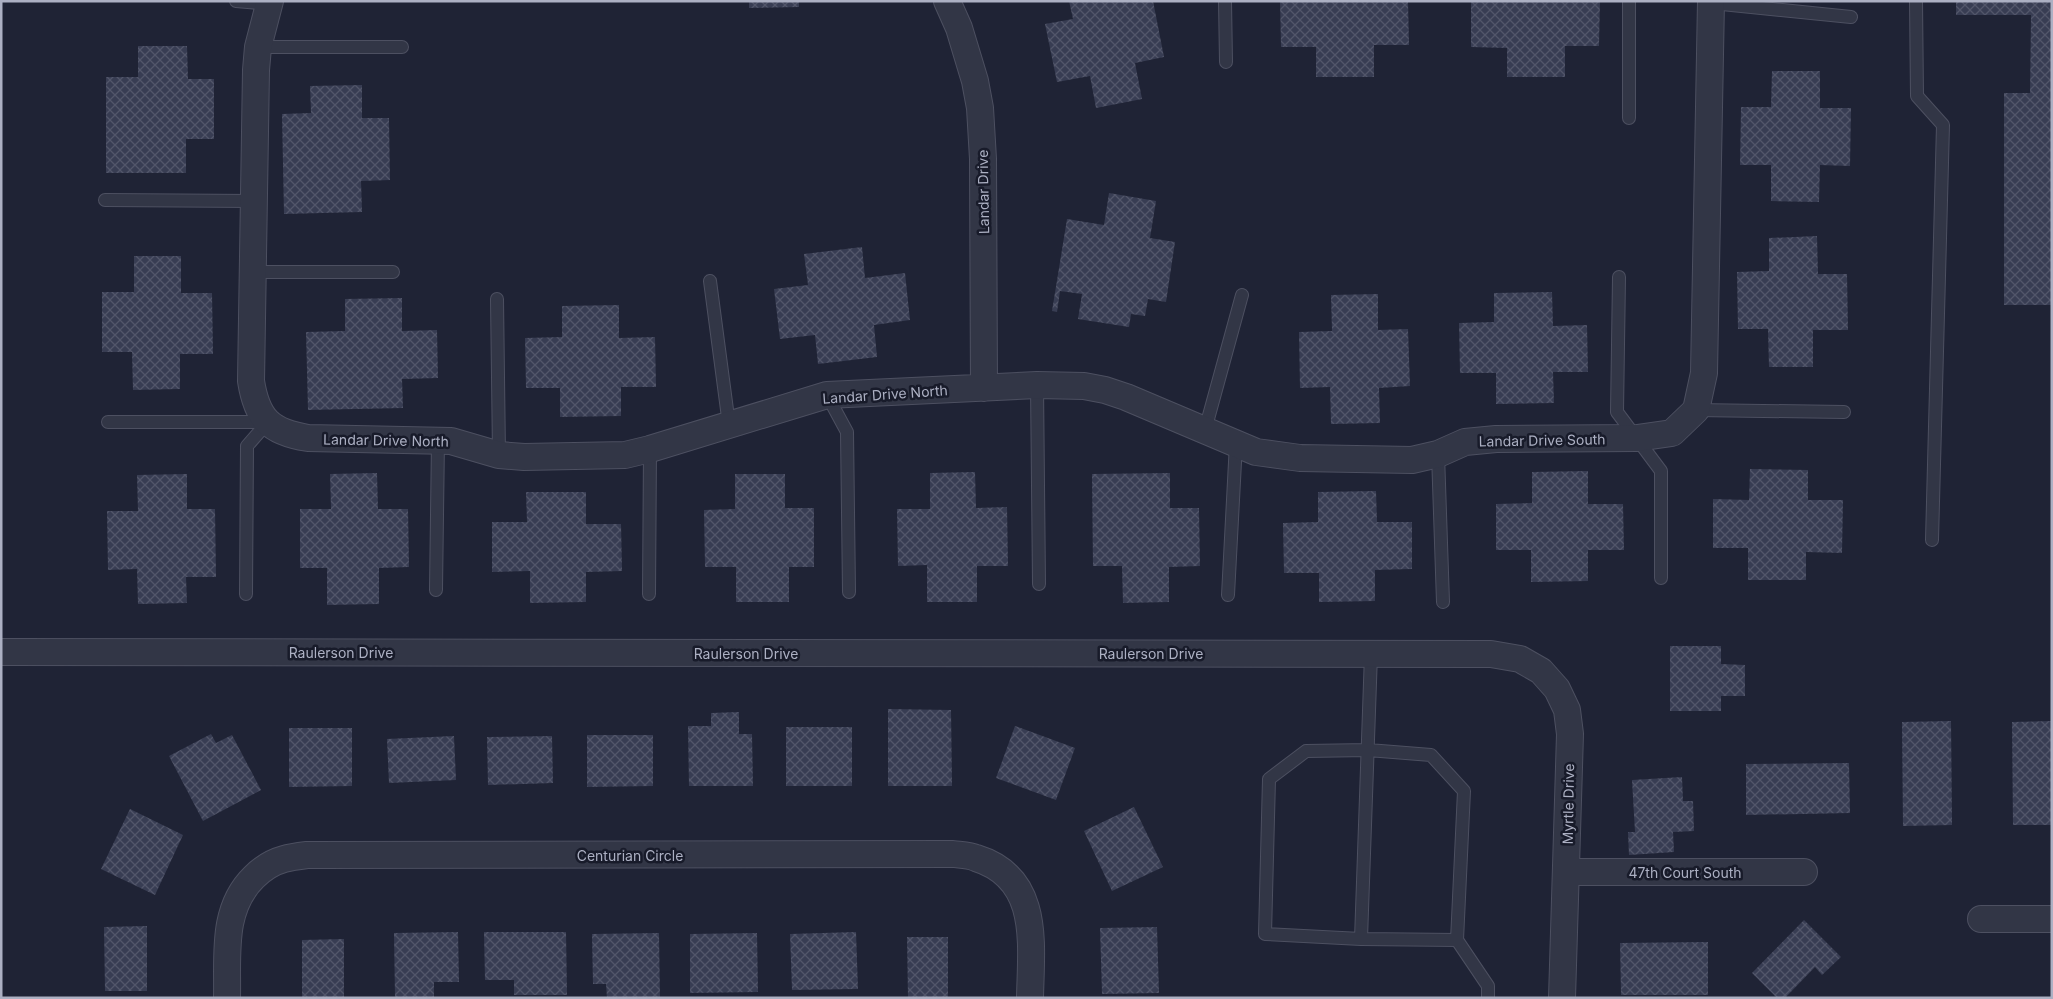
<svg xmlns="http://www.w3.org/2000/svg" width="2053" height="999" viewBox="0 0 2053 999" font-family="Inter,sans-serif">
<defs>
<pattern id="building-cross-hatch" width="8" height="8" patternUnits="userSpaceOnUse" patternTransform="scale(1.25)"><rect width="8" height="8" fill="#383d53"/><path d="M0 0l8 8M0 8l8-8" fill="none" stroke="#52566a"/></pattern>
</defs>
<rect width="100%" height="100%" fill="#1f2335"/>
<path fill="url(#building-cross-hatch)" d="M749 1H799V7L749 8Z
M1069 1H1153L1164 57 1135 63 1142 99 1096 108 1090 76 1057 82 1045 24 1073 19Z
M1280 1H1408L1409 45H1374V77H1316V47H1281Z
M1471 1H1600L1599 46H1565V77H1507V48L1471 47Z
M1956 1H2052V305H2004V93H2030L2031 15H1956Z
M138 46H187L188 79H214V139H186V173H106V77H138Z
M1772 71H1820V108H1851L1850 166 1820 165 1819 202 1771 201V165H1740L1741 107H1771Z
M362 85V118H389L390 180 361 181 362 212 284 214 282 114 311 113 310 86Z
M1109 193 1156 201 1150 238 1175 242 1166 302 1148 299 1145 316 1131 314 1129 327 1078 319 1082 294 1060 291 1057 312 1052 311 1067 219 1104 225Z
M1817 236 1818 274H1847L1848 330H1813V367H1769L1768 329H1738L1737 272 1769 271V238Z
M862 247 865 278 905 273 910 320 874 325 877 357 818 364 815 335 780 339 774 289 808 285 804 254Z
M134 256H181V293H212L213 354H180V389L133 390 132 352H102V292H134Z
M1552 292 1553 326 1587 325 1588 372H1553L1554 403 1496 404V373H1460L1459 323 1494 322V293Z
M1378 294V330L1408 329 1410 386 1379 388 1380 423 1331 424 1330 387 1300 388 1299 332 1332 331 1331 295Z
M402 298V331L437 330 438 378 402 379 403 408 308 410 306 332 345 331V299Z
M619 305V338L655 337 656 387H621V416L560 417V388H526L525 338 562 337V306Z
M1750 469 1808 470V500H1843L1842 553 1806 552V580H1748V548H1713V499L1749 500Z
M1588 471V504H1623L1624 550H1588V581L1531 582V550H1496V504L1532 503V472Z
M975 472 976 508 1007 507 1008 566H977V602H927V565L898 566 897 509H930V473Z
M377 473 378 509H408L409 567 379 568V604L327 605V568H300V509H331L330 474Z
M1170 473V508H1199L1200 566 1169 567V602L1123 603 1122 566H1093L1092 474Z
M187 474V509H215L216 577H186L187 603 138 604 137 569 108 570 107 511H138L137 475Z
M735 474H785V508H814V567H789V602H736V567H705L704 510 735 509Z
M1376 491 1377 522H1412V569L1375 570V601L1319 602V573H1284L1283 523 1318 522V492Z
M526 492H586V524H621L622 571 586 572V602L530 603V571L492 572V522H527Z
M1670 646H1721V664L1745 665V696H1721V711H1670Z
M888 709 951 710 952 786H888Z
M739 712V734H752L753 786H689L688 726H711V713Z
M1951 721 1952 825 1903 826 1902 722Z
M2052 721V825H2013L2012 722Z
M1015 726 1075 748 1056 800 996 778Z
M786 727H852V786H786Z
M289 728H352V786L289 787Z
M211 734 216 743 232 735 261 790 203 821 169 756Z
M587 735H653V786L587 787Z
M454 736 456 780 389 783 387 739Z
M552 736 553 783 488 785 487 737Z
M1849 763 1850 813 1746 815V764Z
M1682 777 1683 801H1693L1694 831 1673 832 1674 852 1629 855 1628 832H1635L1632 780Z
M1134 807 1163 867 1112 891 1084 831Z
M130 809 183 835 155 895 101 869Z
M1804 920 1841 957 1822 975 1815 967 1785 998H1777L1752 973Z
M147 926V991H105L104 927Z
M1157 927 1159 993 1102 994 1100 928Z
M458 932 459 982H434V998H395L394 933Z
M484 932H566L567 995H514V980H485Z
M856 932 858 989 792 990 790 934Z
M659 933 660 998H607L606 984H593L592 934Z
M757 933 758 992 690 993V934Z
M907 937H948V998H908Z
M344 939V998H302V940Z
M1708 942V995H1621L1620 943Z"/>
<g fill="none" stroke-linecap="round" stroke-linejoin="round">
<defs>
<path id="service" d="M236 1 269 4
M1225 1 1226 62
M1629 1V118
M1916 1 1917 96 1943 125 1932 540
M1712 3 1851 17
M258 47H402
M105 200 253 201
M252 272H393
M1619 277 1617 412 1661 471V578
M710 281 729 425
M497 299 499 455
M1037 385 1039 584
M827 395 847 432 849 592
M1696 410 1844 412
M108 422H268
M1205 430 1242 295
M1438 454 1443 602
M436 590 438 440
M246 594 247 446 268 422
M649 594 650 449
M1228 595 1236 443
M1371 654 1361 939 1457 940 1488 986V998
M1361 939 1265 934 1269 779 1306 751 1368 750 1431 755 1464 791 1457 940"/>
<path id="minor" d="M270 1 258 47 256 70 251 381C257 419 270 432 308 438L451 441 499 455 524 457 625 455 650 449 827 395 1037 385 1084 386 1105 390 1126 397 1256 452 1300 458 1412 460 1438 454 1465 442 1496 439 1637 438 1672 433 1696 410 1704 373 1711 1
M947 1 959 28 975 81 980 108 983 159 984 388
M1 652 1491 654 1520 659 1541 671 1557 689 1567 710 1570 734 1562 998
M1566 872H1804
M1981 919H2052
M227 998C228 956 221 909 254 877 262 869 273 862 284 859 291 857 299 856 307 855L953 854C960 855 969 855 976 858 1041 878 1031 944 1030 998"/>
</defs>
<use href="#service" stroke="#4d5061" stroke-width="14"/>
<use href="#minor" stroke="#4d5061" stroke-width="28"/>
<use href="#service" stroke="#323646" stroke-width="12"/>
<use href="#minor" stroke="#323646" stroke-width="26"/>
</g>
<g text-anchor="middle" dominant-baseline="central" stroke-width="5" stroke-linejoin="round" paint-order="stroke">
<g font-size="14" fill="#acb0c3" stroke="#181b2a">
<text transform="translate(983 192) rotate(-91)">Landar Drive</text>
<text transform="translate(885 394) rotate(-4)">Landar Drive North</text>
<text transform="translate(386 440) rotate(1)">Landar Drive North</text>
<text transform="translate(1542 440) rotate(-1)">Landar Drive South</text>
<text x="341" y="652">Raulerson Drive</text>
<text x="746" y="653">Raulerson Drive</text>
<text x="1151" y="653">Raulerson Drive</text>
<text transform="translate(1568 804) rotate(-89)">Myrtle Drive</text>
<text x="630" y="855">Centurian Circle</text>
<text x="1685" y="872">47th Court South</text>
</g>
</g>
<rect width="2053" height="999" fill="none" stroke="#acb0c3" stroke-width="5"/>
</svg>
